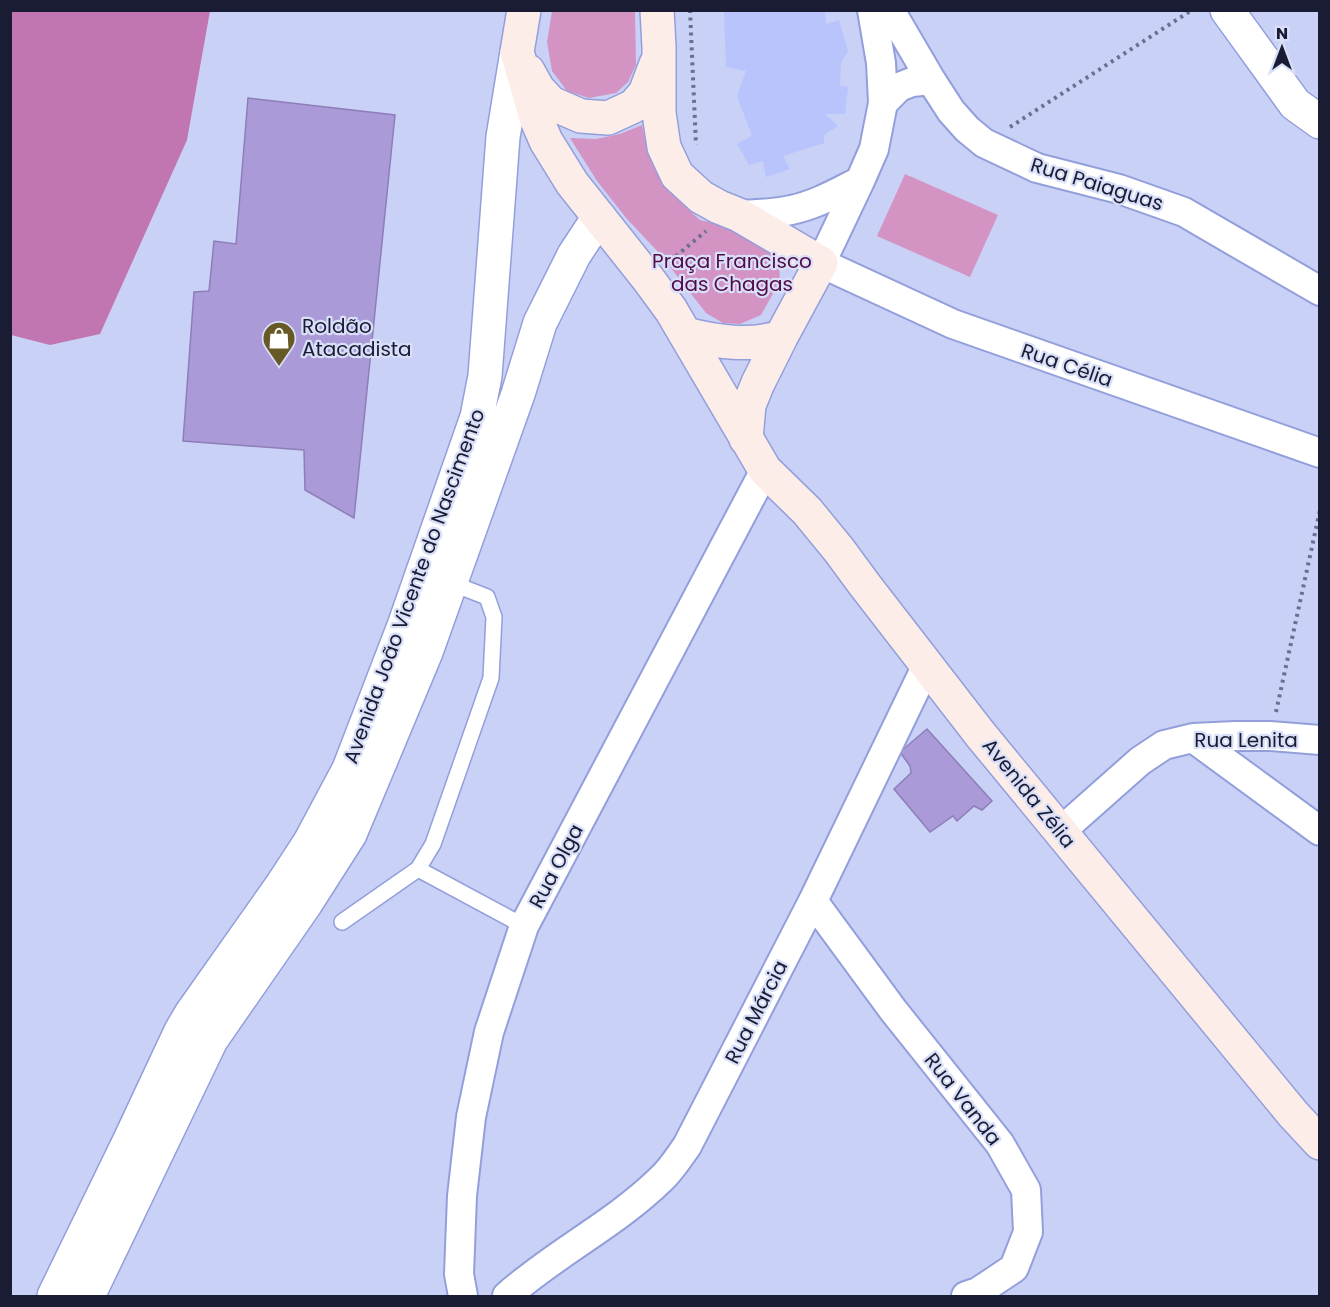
<svg xmlns="http://www.w3.org/2000/svg" width="1330" height="1307" viewBox="0 0 1330 1307" font-family="Poppins,sans-serif">
<rect width="100%" height="100%" fill="#c9d1f7"/>
<path fill="#b8c4fb" d="M724 11H825L826 24 839 20 848 51 841 63 840 86 848 87 845 114H825L838 126 824 135V143L783 156 790 169 766 177 763 161 749 165 737 144 752 136 737 96 746 71 726 67Z"/>
<path fill="#d394c4" d="M552 11H635L636 65 628 82 616 93 589 98 567 91 552 71 547 42Z
M642 125 647 147 659 173 677 199 700 220 722 225 749 228 773 250 779 262 780 281 761 315 740 324 723 323 706 313 660 254 627 219 597 181 570 138 596 139 620 134Z
M905 174 998 215 970 277 877 236Z"/>
<path fill="#c276b1" d="M10 11H210L187 140 100 334 50 345 11 335Z"/>
<path fill="#aa9bd8" stroke="#8d7eb8" stroke-width="1.5" d="M248 98 395 115 354 518 305 490 304 450 183 441 194 292 209 291 214 241 236 244Z
M927 729 992 801 982 810 974 806 957 821 953 816 930 832 894 789 911 773 910 766 900 752Z"/>
<g fill="none" stroke-linecap="round" stroke-linejoin="round">
<defs>
<path id="service" d="M418 869 524 926
M342 922 418 869 433 844 491 678 494 617 487 597 451 583"/>
<path id="minor" d="M872 10 881 63 883 103
M890 10 931 80 951 111 967 129 984 143 1037 168 1119 189 1184 212 1320 291
M931 80 912 82 899 87 883 103 874 149 860 181 821 263 953 324 1320 453
M739 215C756 214 774 214 791 210 816 205 838 192 860 181
M1193 738 1320 831
M1061 831 1140 761 1164 745 1193 738 1235 736H1270L1320 740
M813 901 893 1010 1000 1144 1026 1190 1028 1232 1014 1268 978 1292 966 1296
M463 1296 459 1274 462 1196 471 1117 489 1032 524 926 765 470
M507 1296C555 1253 614 1225 661 1179 671 1170 679 1157 687 1146L813 901 927 665"/>
<path id="tertiary" d="M1227 10 1295 104 1320 122
M54 1296 129 1142 181 1031 191 1014 282 885 310 842 349 769 404 626 477 417 485 376 503 137 517 52
M88 1296 211 1040 306 903 350 834 426 652 518 394 540 323 574 255 599 217"/>
<path id="secondary" d="M524 10 517 52 536 118 546 141 572 183 649 280 671 310 765 470 807 511 839 550 864 584 980 734 1293 1114 1320 1143
M657 10 659 47V113L664 147 677 175 701 197 719 207 739 215 821 263 781 337 758 383 749 405 746 439
M528 71 538 89 551 103 581 116 608 118 634 106 645 93 656 64
M685 334C717 342 749 347 781 337"/>
</defs>
<use href="#service" stroke="#939fdb" stroke-width="18"/>
<use href="#minor" stroke="#939fdb" stroke-width="32"/>
<use href="#tertiary" stroke="#939fdb" stroke-width="36"/>
<use href="#secondary" stroke="#939fdb" stroke-width="36"/>
<path stroke="#6b708e" stroke-width="4" stroke-dasharray="3 4.5" stroke-linecap="butt" d="M690 10 696 145
M1010 127 1192 10
M670 261 706 231
M1276 712 1320 510"/>
<use href="#service" stroke="#fff" stroke-width="15"/>
<use href="#minor" stroke="#fff" stroke-width="28"/>
<use href="#tertiary" stroke="#fff" stroke-width="33"/>
<use href="#secondary" stroke="#fdede9" stroke-width="33"/>
</g>
<defs>
<symbol id="shop-pin" viewBox="-11 -11 22 30"><path d="M0 17L-7.5 6A9.5 9.5 0 1 1 7.5 6Z" fill="#665926" stroke="#d9dff8"/><path d="M-5-2.5h2.3a2.7 3.5 0 0 1 5.4 0H5L5.5 6h-11ZM-1.5-2.5h3a1.5 2.3 0 0 0-3 0Z" fill="#fff"/></symbol>
</defs>
<g fill-rule="evenodd">
<use href="#shop-pin" x="260" y="319" width="38" height="52"/>
</g>
<g text-anchor="middle" dominant-baseline="central" stroke-width="4.5" stroke-linejoin="round" paint-order="stroke">
<g font-size="20" fill="#191c33" stroke="#d9dff8">
<text transform="translate(1097 184) rotate(17)">Rua Paiaguas</text>
<text transform="translate(1067 365) rotate(19)">Rua Célia</text>
<text transform="translate(414 586) rotate(-70)">Avenida João Vicente do Nascimento</text>
<text x="1246" y="740">Rua Lenita</text>
<text transform="translate(1029 793) rotate(51)">Avenida Zélia</text>
<text transform="translate(556 866) rotate(-62)">Rua Olga</text>
<text transform="translate(756 1012) rotate(-63)">Rua Márcia</text>
<text transform="translate(963 1099) rotate(52)">Rua Vanda</text>
</g>
<g font-size="20" fill="#510b46" stroke="#d9dff8">
<text x="732" y="261">Praça Francisco<tspan x="732" dy="23">das Chagas</tspan></text>
</g>
<g font-size="20" fill="#191c33" stroke="#d9dff8" text-anchor="start">
<text x="302" y="326">Roldão<tspan x="302" dy="23">Atacadista</tspan></text>
</g>
</g>
<rect width="1330" height="1307" fill="none" stroke="#191c33" stroke-width="24"/>
<g transform="translate(1282 48)" stroke="#d9dff8" stroke-width="4.5" paint-order="stroke">
<path d="M0-4.5L10 22L0 15L-10 22Z" fill="#191c33"/>
<text y="-9" font-size="16" font-weight="bold" text-anchor="middle" fill="#191c33">N</text>
</g>
</svg>
